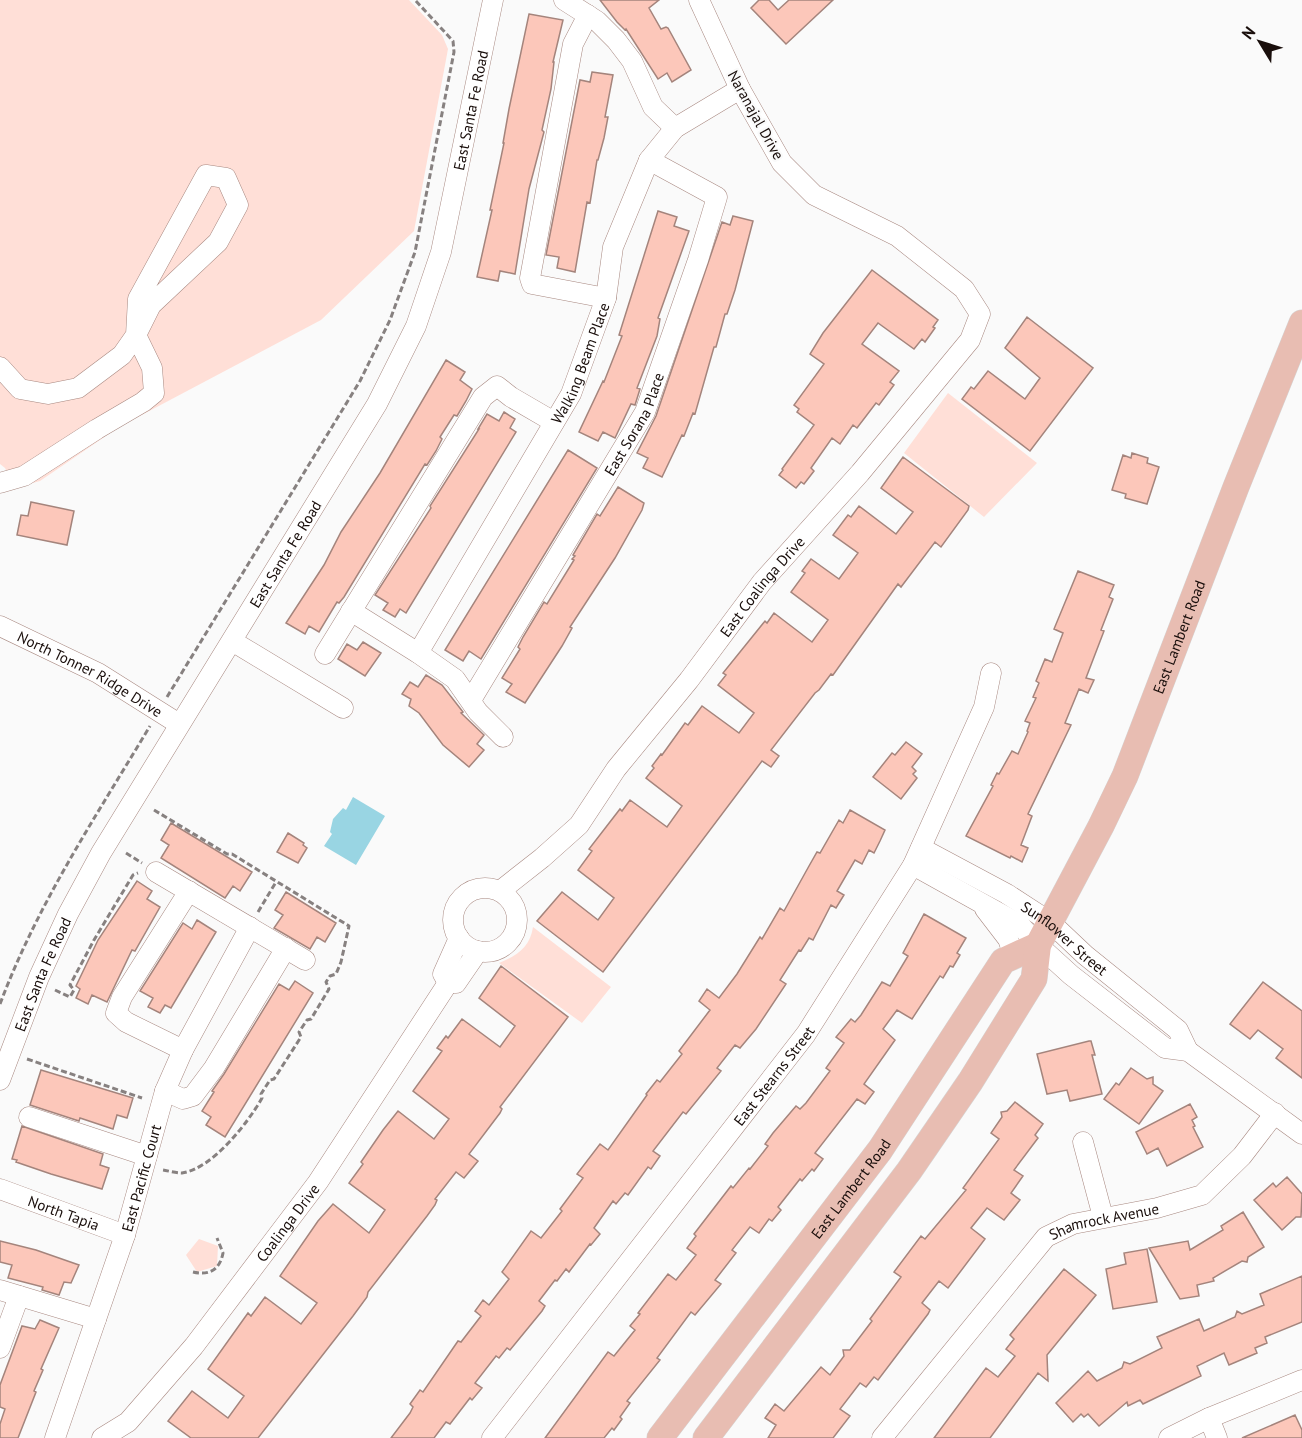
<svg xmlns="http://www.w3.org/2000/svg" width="1302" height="1438" viewBox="0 0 1302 1438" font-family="'PT Sans',sans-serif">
<rect width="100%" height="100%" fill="#fafafa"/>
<path fill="#ffdfd7" d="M0 0H409L442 35 448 49 414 231 321 320 119 427 40 481 15 488 5 468 0 464Z
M948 393 1037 463 984 517 904 453Z
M533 927 611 987 582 1023 499 963C516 956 530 948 533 927Z
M199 1239 218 1246 217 1266 197 1272 186 1255Z"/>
<path fill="#99d5e3" d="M353 797 385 816 356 865 324 846 332 834 330 832 333 819 343 808 346 810Z"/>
<path fill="#fcc7ba" stroke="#a4847c" stroke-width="1.5" d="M600 0H659L649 8 661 29 666 27 668 28 691 70 672 82 667 73 658 79 626 29 625 30 617 22Z
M759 0H769L778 10 789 0H833L786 44 751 8Z
M529 14 563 20 553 62H554L551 89 542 130 544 132 529 189 515 274 500 271 498 281 477 277 492 210H490L504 143H503L509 109Z
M592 72 613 75 605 117H608L604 138 598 160H597L590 203 587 202 575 272 557 268 559 257 546 255 580 80 590 82Z
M658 211 677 217 674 226 689 231 658 318 660 319 657 336 637 388 640 389 635 405 631 404 615 438 603 432 598 441 579 432 603 381 604 382 622 336 619 335Z
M733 216 753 221 735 290 727 314H725L716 347H714L695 414 693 413 684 436 682 435 662 477 643 468 648 458 637 453 656 416 722 222 730 225Z
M872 270 938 320 933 327 935 328 925 342 922 339 914 349 878 323 862 344 899 371 890 382 894 385 879 405 876 403 857 428 853 425 840 444 832 438 811 468 814 471 804 484 801 482 796 488 779 475 783 470 782 469 814 425 797 412 799 409 794 405 824 364 810 354 823 333Z
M1027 317 1093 368 1030 451 962 399 971 387 974 389 988 371 1025 399 1040 378 1005 348Z
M446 360 465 372 460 380 472 389 466 401 457 416 454 415 440 437 442 439 436 451 427 465 425 464 344 597 339 603 337 602 319 632 309 626 305 634 286 623 324 565 341 532 380 473Z
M504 412 515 419 510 428 516 432 406 613 400 609 395 617 383 610 388 603 375 595 431 508 430 506 479 429H478L487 414 499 421Z
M568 450 597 468 481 659 469 651 463 661 445 650Z
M1132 453 1148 458 1147 463 1159 467 1147 504 1125 498 1126 494 1112 490 1123 455 1131 458Z
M903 457 969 506 968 510 941 547 935 542 901 587 898 584 833 675 831 674 819 690 815 693 771 750 779 756 771 767 762 761 603 972 537 921 562 892 598 920 614 898 578 870 592 851 589 849 620 809 622 811 630 800 667 827 682 806 646 778 654 768 652 766 661 754 662 755 685 723 688 725 702 706 739 733 754 713 718 685 726 675 723 673 765 621 767 623 774 613 812 642 828 620 791 592 805 573 802 571 811 559 839 579 858 553 833 535 848 515 851 517 859 506 896 534 913 512 881 488Z
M618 487 644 503 642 510 615 558 570 627 572 628 562 646 525 703 506 692 512 684 502 678 520 649 518 647 523 637 544 602 547 604 574 560 572 559 575 556 573 555 597 514 600 516Z
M31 502 74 511 67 545 17 535 21 515 28 516Z
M1078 571 1114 585 1109 597 1113 599 1101 630 1104 631 1086 678 1094 680 1088 693 1079 689 1065 723 1071 725 1028 814 1032 816 1021 845 1028 848 1022 862 1011 856 1010 858 966 836 993 786 991 785 997 773 999 774 1012 751 1018 754 1028 732 1027 731 1030 723 1025 721 1036 698 1033 697 1039 683 1036 681 1045 659 1052 662 1063 633 1054 629Z
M363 642 381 653 365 676 338 659 347 644 357 650Z
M426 675 442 685 463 712 461 713 484 735 477 744 484 750 469 767 443 745 419 713 409 706 411 699 402 694 410 682 418 687Z
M906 742 922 754 912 767 916 771 913 774 917 778 901 799 873 777 892 753 895 755Z
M850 810 885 830 880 841 874 853 869 850 862 864 855 860 837 891 844 895 836 908 831 905 813 940 809 938 801 951 799 950 780 980 786 984 756 1029 740 1048 735 1045 717 1068 721 1071 686 1114 683 1112 653 1151 660 1156 651 1169 648 1167 628 1195 625 1193 616 1204 613 1201 594 1228 600 1234 591 1245 590 1244 569 1272 566 1269 557 1281 555 1280 539 1301 545 1306 542 1311 510 1350 507 1348 499 1358 496 1356 475 1383 482 1388 472 1400 470 1398 450 1424 446 1422 434 1438H391L410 1413 413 1407 410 1404 420 1390 423 1392 458 1341 461 1342 481 1316 475 1311 483 1300 489 1305 509 1279 502 1272 531 1231 541 1238 562 1211 560 1209 583 1178 577 1174 600 1144 608 1150 647 1095 646 1094 657 1080 660 1082 682 1054 679 1051 710 1010 699 1001 707 989 719 998 737 974 760 937 762 939 780 908 784 911 809 866 817 852 820 853 839 820 843 823Z
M171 823 252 872 240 891 233 886 225 898 161 858 169 845 161 840Z
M288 833 304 843 303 845 307 848 298 863 277 852Z
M137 881 152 891 147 899 160 907 135 951 132 950 107 1002 92 995 88 1004 76 998 80 989 76 986 98 940Z
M286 892 336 923 325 942 317 937 310 949 274 928 283 915 275 910Z
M924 914 966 938 957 953 960 955 953 967 950 966 943 978 940 976 912 1019 897 1010 883 1029 895 1040 864 1084 874 1092 865 1104 857 1099 815 1153 823 1159 814 1171 812 1169 802 1181 800 1179 778 1207 781 1210 772 1221 769 1219 759 1233 750 1227 732 1250 736 1253 715 1280 721 1284 695 1315 691 1312 657 1358 660 1360 627 1401 630 1403 620 1417 622 1419 614 1430 612 1428 604 1438H545L608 1352 614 1356 635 1330 630 1326 640 1314 638 1313 668 1274 676 1280 696 1255 687 1248 696 1236 694 1234 731 1186 733 1188 749 1168 750 1169 768 1146 765 1144 773 1133 796 1106 800 1109 806 1103 830 1071 826 1068 844 1043 836 1037 851 1019 855 1022 861 1015 882 982 890 986 908 956 903 953Z
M197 920 216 932 171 1008 165 1005 160 1013 148 1007 153 998 140 991 183 923 192 929Z
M501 966 568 1017 500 1107 502 1109 500 1113 469 1154 478 1161 464 1178 456 1172 435 1199 437 1200 435 1205 427 1216 368 1292 367 1297 353 1316 258 1438H191L168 1421 192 1391 228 1418 244 1396 208 1369 248 1313 251 1316 265 1297 301 1324 317 1303 280 1276 318 1221 333 1204 369 1233 385 1210 349 1183 363 1164 361 1162 383 1130 398 1111 434 1139 449 1119 413 1091 442 1051 437 1048 446 1036 448 1038 462 1019 500 1047 515 1026 479 998Z
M295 981 313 993 225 1137 206 1125 211 1117 202 1111 214 1092 212 1091 224 1074 279 984 289 990Z
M1263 982 1302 1011V1078L1276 1058 1283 1049 1258 1030 1250 1039 1230 1024Z
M1089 1041H1091L1095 1055H1092L1102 1094 1070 1101 1067 1090 1047 1094 1037 1054Z
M1131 1068 1147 1079 1153 1077V1084L1163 1091 1139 1124 1104 1099 1116 1083 1119 1085Z
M41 1070 133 1098 127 1118 117 1115 113 1129 80 1118 79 1121 30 1105Z
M1015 1102 1043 1124 1035 1135 1038 1138 1014 1170 1023 1176 1011 1193 1020 1200 1004 1220 987 1208 971 1228 985 1239 948 1288 939 1281 922 1303 930 1310 928 1314 878 1380 874 1377 866 1387 860 1383 840 1409 850 1416 833 1438H768L776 1425 765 1418 775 1404 784 1411 821 1367 830 1375 844 1356 843 1350H850L872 1321 870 1319 901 1277 894 1272 921 1236 925 1239 966 1190 963 1188 999 1139 991 1133 1002 1117 1001 1112 1007 1111Z
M1190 1104 1197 1117 1192 1120 1195 1126 1193 1127 1203 1147 1167 1166 1158 1148 1147 1154 1136 1132Z
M22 1126 103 1154 100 1165 109 1168 102 1189 51 1174 16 1162 17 1160 12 1159Z
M1287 1177 1302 1194 1301 1217H1296L1282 1230 1254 1200 1273 1183 1276 1187Z
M1243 1212 1264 1247 1248 1257 1247 1262 1242 1261 1213 1278 1214 1281 1197 1285 1199 1296 1180 1299 1149 1248 1188 1241 1190 1250 1223 1230 1221 1226Z
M0 1241 36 1250 79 1265 71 1283 64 1282 59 1295 42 1290 43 1287 8 1278 12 1265 0 1262Z
M1147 1249 1157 1302 1113 1309 1106 1269 1126 1264 1124 1253Z
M1064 1269 1096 1295 1047 1355 1048 1381 1038 1373 990 1438H934L986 1368 998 1377 1015 1356 1006 1349 1014 1339 1010 1335Z
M1302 1276V1322L1265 1337 1267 1343 1255 1348 1257 1353 1229 1365 1224 1353 1197 1366 1201 1376 1143 1404 1140 1400 1128 1406 1127 1402 1099 1426 1088 1414 1084 1417 1081 1414 1073 1422 1056 1403 1088 1371 1097 1381 1122 1368 1124 1362 1130 1364 1162 1348 1157 1337 1199 1319 1204 1331 1235 1317 1237 1311 1242 1314 1264 1305 1260 1294Z
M40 1320 59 1328 41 1369 43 1370 34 1391 36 1392 18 1438H0V1424L5 1409 0 1407V1385L22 1326 35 1329Z
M1295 1415 1302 1430V1438H1242Z"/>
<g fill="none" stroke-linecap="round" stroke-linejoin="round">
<defs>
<g id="minor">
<path d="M564 0 597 21 616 40 632 61 653 107 675 128"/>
<path d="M588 15 573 44 530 278 532 284 606 298"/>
<path d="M0 367 20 389 48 394 78 388 122 355 136 335 151 305 218 242 238 205 226 178 206 175 138 299 136 335 152 368 154 393 143 402 97 429 24 476 0 483"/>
<path d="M351 611 418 653 455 679 478 712 503 737"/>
<path id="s1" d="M0 626 98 673 179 724"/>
<path d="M232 641 343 708"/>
<path id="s2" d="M418 653 571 394 606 298 613 247 649 160 675 128 740 89"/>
<path d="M325 654 483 397 497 386 511 397 554 422"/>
<path id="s3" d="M471 700 645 412 698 260 717 197 649 160"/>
<path id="s4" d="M921 848 1007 894 1050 922 1085 955 1178 1030 1188 1051"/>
<path d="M913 865 1019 924 1038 945 1071 975 1165 1048 1188 1051 1302 1134"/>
<path d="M156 872 305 960"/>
<circle cx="485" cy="920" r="32"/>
<path id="s5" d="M500 891 542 858 579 825 616 769 689 680 762 582 860 473 970 340 980 314 964 289 897 236 814 195 782 163 740 89 699 0"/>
<path d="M985 909 1008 939 1014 956"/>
<path d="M448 983 443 974 459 938"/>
<path d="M448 983H456L478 951"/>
<path d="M183 1050 126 1022 116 1013 122 997 189 891"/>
<path id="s6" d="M0 1080 39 977 68 914 101 853 377 404 416 326 441 252 493 0"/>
<path d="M165 1091 183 1099 193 1096 214 1068 286 948"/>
<path d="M29 1117 147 1156"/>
<path d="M1083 1142 1103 1217"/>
<path id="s7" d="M0 1189 125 1235"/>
<path d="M0 1290 96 1319"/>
<path d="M0 1348 19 1296"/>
<path d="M1209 1418 1217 1438"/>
<path id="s8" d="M55 1438 125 1235 165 1091 183 1050 250 927"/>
<path id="s9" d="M102 1438 128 1422 194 1346 318 1182 448 983"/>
<path id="s10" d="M492 1438 806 1034 913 865 984 707 991 673"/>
<path id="s11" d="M882 1438 1046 1237 1073 1224 1157 1208 1202 1195 1242 1156 1275 1113"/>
<path d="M1169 1438 1209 1418 1302 1380"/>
</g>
<g id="major">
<path id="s12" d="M660 1438 880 1150 1003 961 1038 945"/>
<path id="s13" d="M706 1438 909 1171 970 1082 1034 979 1038 945 1101 826 1125 776 1236 487 1302 323"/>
</g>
</defs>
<use href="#minor" stroke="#a88880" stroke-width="21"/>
<use href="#major" stroke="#d6d4d3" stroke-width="27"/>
<path stroke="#878180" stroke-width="3" stroke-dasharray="6 3" stroke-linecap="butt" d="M167 697 360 381 390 320 415 252 454 52 453 41 415 0
M154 810 227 854H232L349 926 341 962 336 974 330 976 326 982 329 989 311 1019 307 1020 299 1032 301 1037 274 1079 270 1080 261 1094 262 1098C248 1123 212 1169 182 1173 176 1173 169 1171 163 1170
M126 853 142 863
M258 912 276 882
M55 990 70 997 74 990 70 985 94 940 133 875 138 873
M0 1004C38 903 95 818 150 726
M27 1059 142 1098
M193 1272C210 1276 220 1269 223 1253L217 1238"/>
<use href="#minor" stroke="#fff" stroke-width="20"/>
<use href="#major" stroke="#e8bdb2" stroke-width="26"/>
</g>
<g text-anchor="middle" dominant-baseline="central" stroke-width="4.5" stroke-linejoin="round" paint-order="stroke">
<g font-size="15" fill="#190e0b" stroke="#fafafa">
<text stroke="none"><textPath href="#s6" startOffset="1086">East Santa Fe Road</textPath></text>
<text transform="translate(756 115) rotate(61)">Naranajal Drive</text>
<text stroke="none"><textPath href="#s2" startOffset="333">Walking Beam Place</textPath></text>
<text stroke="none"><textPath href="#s3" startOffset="321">East Sorana Place</textPath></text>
<text stroke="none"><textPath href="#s6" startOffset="600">East Santa Fe Road</textPath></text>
<text stroke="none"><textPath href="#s5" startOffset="404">East Coalinga Drive</textPath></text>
<text stroke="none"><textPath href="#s13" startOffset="938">East Lambert Road</textPath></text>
<text stroke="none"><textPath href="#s1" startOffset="102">North Tonner Ridge Drive</textPath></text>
<text stroke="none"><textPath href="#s4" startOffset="170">Sunflower Street</textPath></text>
<text stroke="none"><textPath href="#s6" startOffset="114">East Santa Fe Road</textPath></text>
<text stroke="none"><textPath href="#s10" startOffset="459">East Stearns Street</textPath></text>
<text stroke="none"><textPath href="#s8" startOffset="274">East Pacific Court</textPath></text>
<text stroke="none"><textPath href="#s12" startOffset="314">East Lambert Road</textPath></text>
<text stroke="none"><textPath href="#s7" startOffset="68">North Tapia</textPath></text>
<text stroke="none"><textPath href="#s9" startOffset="286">Coalinga Drive</textPath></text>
<text stroke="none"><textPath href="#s11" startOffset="320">Shamrock Avenue</textPath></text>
</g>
</g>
<g transform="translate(1260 42) rotate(308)" stroke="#fafafa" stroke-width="4.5" paint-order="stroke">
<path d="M0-4.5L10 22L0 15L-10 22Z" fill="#190e0b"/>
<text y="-9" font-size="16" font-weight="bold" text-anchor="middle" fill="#190e0b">N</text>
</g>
</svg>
